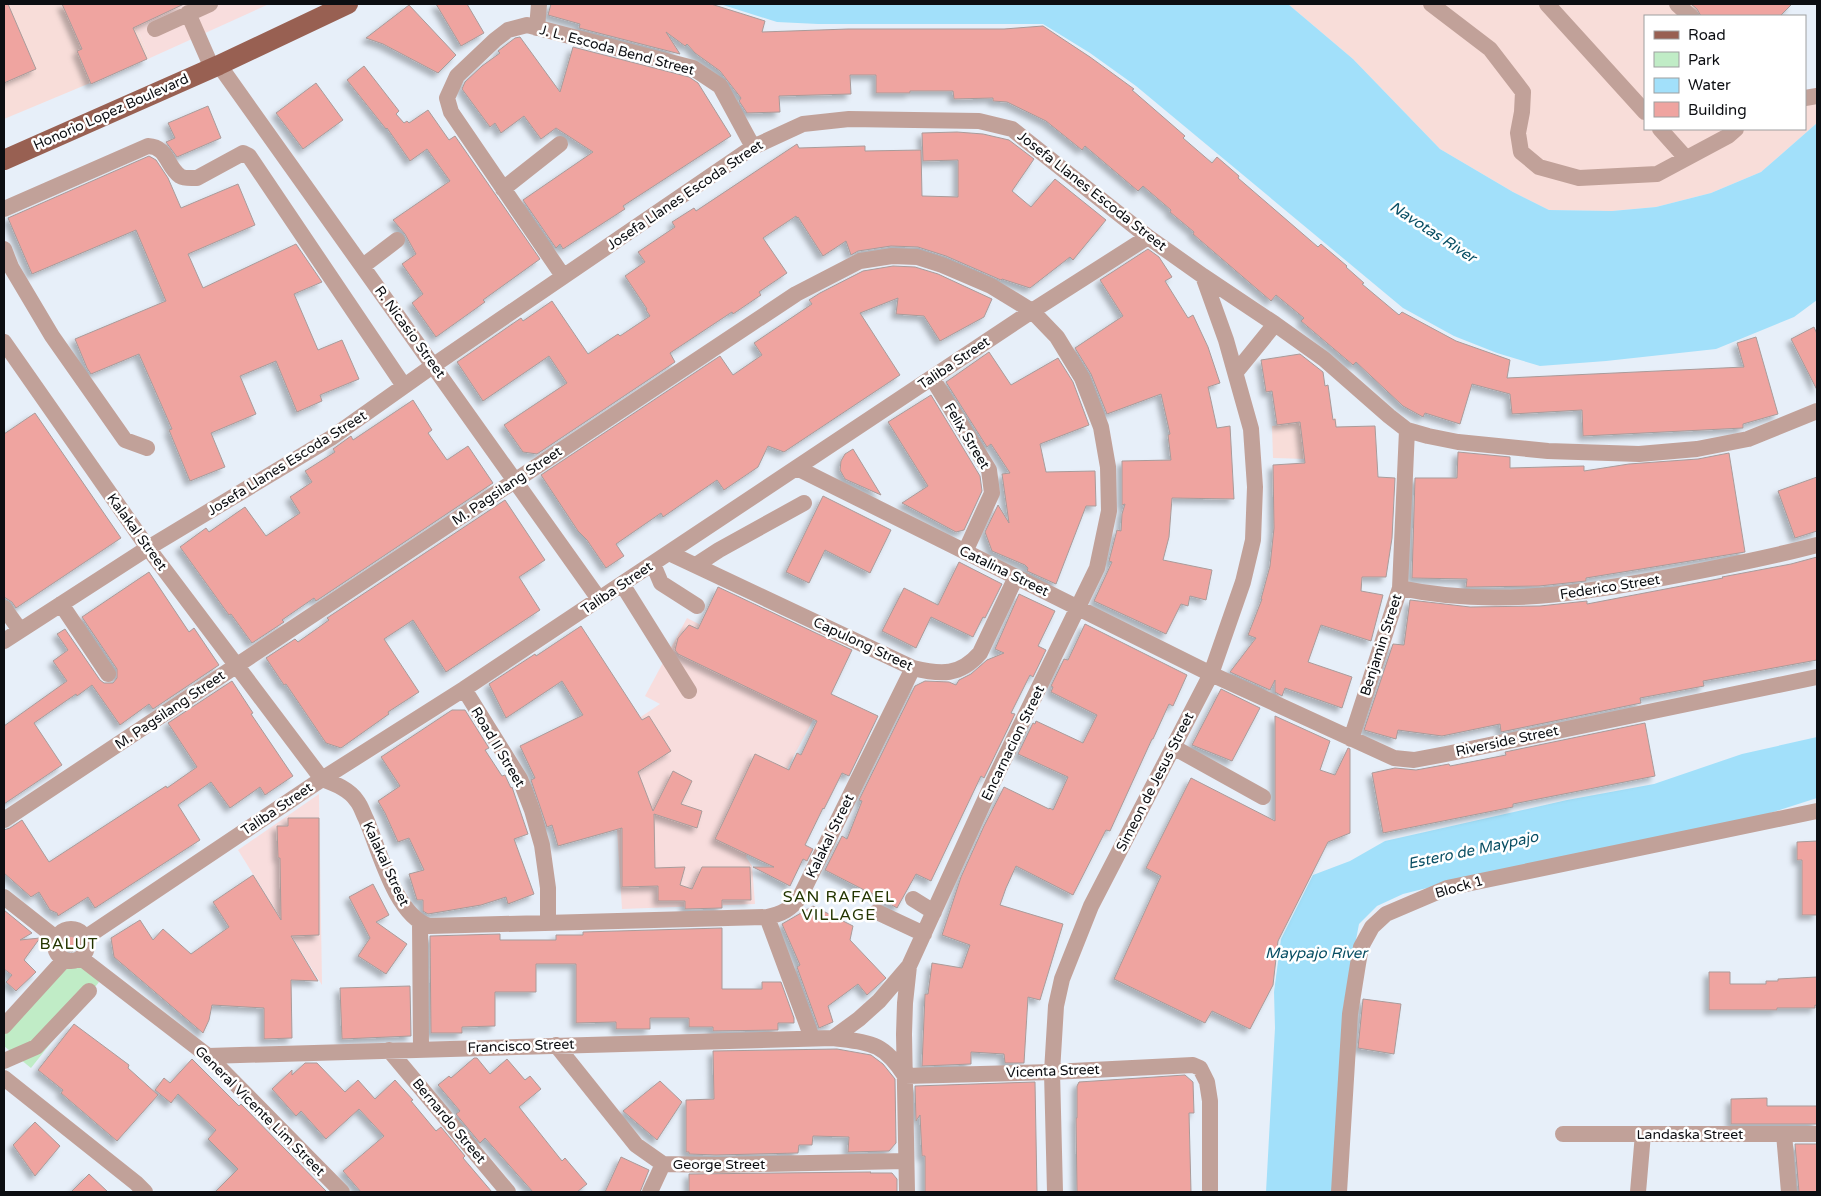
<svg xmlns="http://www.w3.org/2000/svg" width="1821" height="1196" viewBox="0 0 1821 1196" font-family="'Varela Round',sans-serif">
<defs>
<filter id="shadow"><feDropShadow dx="-4.5" dy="4.5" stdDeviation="2.5" flood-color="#0004"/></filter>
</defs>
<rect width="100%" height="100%" fill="#e7eff9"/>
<path fill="#f8ddd9" d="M4 4H127L150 58 4 119Z
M1288 4H1713L1726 16H1645V129H1805V94L1817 106V123L1761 172 1711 193 1656 207 1612 211 1549 210 1513 192 1440 149 1353 59Z
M1336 418 1341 460 1273 458 1272 426Z"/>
<path fill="#f8dddd" d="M127 4H269L150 58Z
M687 618 829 690 789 765 746 857 752 866 755 904 622 909 617 829 592 750 660 704 645 696Z
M319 794 322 985 238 850Z"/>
<path fill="#c0ecc6" d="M63 967 84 968 99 982 31 1068 4 1046V1034Z"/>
<path fill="#a2e0fa" d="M720 4H1288L1353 59 1440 149 1513 192 1549 210 1612 211 1656 207 1711 193 1761 172 1817 123V300L1794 317 1716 349 1606 361 1540 366 1497 353 1454 336 1403 308 1136 86 1090 53 1043 24H818L777 22Z
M1817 737V798L1764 815 1487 873 1403 894 1377 906 1359 924 1344 1003 1332 1192H1266L1275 1028 1274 992 1281 939 1313 875 1350 861 1385 841 1567 800 1654 784 1742 754Z"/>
<path fill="#efa4a0" stroke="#a99b9a" filter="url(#shadow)" d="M4 4H8L36 69 4 83Z
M62 4H184L133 28 147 59 91 84 77 51 82 49Z
M436 4H467L484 33 461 46Z
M551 4H711L765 21 762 32 848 29H1004L1043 26 1090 57 1134 89 1132 90 1185 136 1183 138 1212 163 1217 157 1239 176 1238 178 1318 247 1321 244 1347 266 1346 267 1364 283 1362 284 1399 315 1402 312 1456 341 1510 360 1507 378 1744 367 1737 343 1756 337 1778 414 1743 424V428L1583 436 1582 410 1512 414 1510 394 1472 384 1460 424 1425 413 1423 417 1403 406 1356 362 1353 365 1301 321 1304 318 1276 295 1271 301 1193 234 1194 232 1170 212 1171 210 1143 186 1138 191 1085 146 1082 150 1046 121 1007 102 993 101V98L954 99 953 91H910V93H876V75H850L851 94 779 96 780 112 747 113 739 101 741 98 720 71 695 53 687 44 685 46 666 32 680 54 579 28 580 24 548 15Z
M1691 4H1792L1780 16H1701L1697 9Z
M409 5 456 55 438 73 383 44 366 38Z
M520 37 560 92 573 47 689 77 698 83 731 136 623 206 625 209 563 249 560 244 556 248 523 200 593 152 556 128 541 139 524 116 501 133 495 123 490 127 462 89 465 82 482 66 500 53 498 51 515 38Z
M364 66 399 111 396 114 404 123 407 121 409 123 428 110 449 140 455 136 540 259 483 300 485 302 436 337 412 303 423 294 402 264 416 254 405 234 393 220 450 181 427 149 410 161 387 128 386 129 347 80Z
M316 83 343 120 303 149 276 113Z
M208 106 221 138 177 157 166 142 175 138 168 123Z
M957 132 983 134 1009 140 1034 159 1012 191 1031 207 1055 179 1106 220 1073 260 1070 257 1030 288 1002 279 1001 280 946 256 918 247 891 246 858 251 851 255 846 241 823 256 798 217 797 218 796 216 763 238 787 273 759 292 761 295 733 314 732 312 670 353 675 362 537 454 523 452 504 425 567 383 549 356 483 401 457 362 521 318 523 321 552 301 588 354 618 334 620 336 650 316 646 310 647 309 625 276 645 262 638 252 675 227 672 222 694 208 696 211 797 144 799 148 865 146V151L921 150 922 196 958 197V160L923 161 922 133Z
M149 156 156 160 168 178 181 208 238 184 255 225 188 254 203 288 296 244 322 282 294 294 318 350 342 340 359 379 320 395 322 401 297 412 276 361 240 376 256 414 211 433 225 467 190 481 169 430 172 429 139 354 91 374 87 368 75 339 166 301 136 230 32 274 8 218Z
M1148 249 1159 257 1172 277 1165 281 1188 318 1193 315 1208 347 1220 383 1208 387 1217 428 1230 426 1234 499 1172 498 1169 537 1163 560 1212 570 1206 600 1190 596 1188 606 1181 604 1166 634 1094 601 1112 562 1109 561 1117 530 1121 531 1122 514 1125 504 1122 505V461L1171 460 1168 435 1170 434 1161 394 1107 414 1091 374 1075 348 1123 316 1100 280Z
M893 266 915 267 938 274 992 299 984 317 940 341 924 316 896 314 898 298 860 313 900 375 784 452 768 446 758 467 724 490 717 480 663 517 661 513 616 544 624 556 606 568 587 540 578 531 541 475 720 356 733 375 762 355 754 343 812 304 809 300 820 293 863 271Z
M1814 327 1817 334V390L1791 339Z
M989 352 1011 385 1058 358 1073 382 1089 425 1040 444 1046 472 1095 471 1096 506H1086L1056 584 1027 571 1028 568 1025 565 992 551 985 532 998 505 1009 523 1002 474 1010 473 991 444 987 447 946 382Z
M1300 354 1323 372 1325 386 1328 385 1333 420 1335 419 1336 427 1375 426 1378 477 1395 478 1392 538 1386 577H1362L1361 591 1383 595 1371 641 1321 625 1308 662 1352 677 1342 708 1285 688 1282 696 1275 692V680L1270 690 1230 672 1256 638 1248 635 1262 599H1261L1270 566 1274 528 1273 465 1305 463 1300 422 1277 425 1272 391 1266 392 1261 360Z
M931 395 980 476 982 491 964 530 956 532 902 503 928 486 888 422Z
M413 400 432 430 428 433 447 460 468 446 493 483 316 601 314 598 282 620 284 622 252 643 231 614 229 615 180 547 206 528 209 532 245 507 266 536 300 513 290 497 312 482 305 471 335 452 333 449 351 436 353 440Z
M35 413 121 538 16 608 12 602 4 597V434Z
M853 449 881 495 845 479 840 470 841 461 845 454Z
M1458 452 1510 457V468L1584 466V471L1629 464 1698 459 1729 453 1745 552 1586 578V581L1539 586 1471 587H1466L1467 579 1412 578 1415 478H1457Z
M1817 477V531L1795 538 1778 491Z
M823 496 891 530 870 573 825 550 809 583 786 572Z
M505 500 545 560 519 577 540 610 446 672 413 620 384 639 419 692 388 712 389 714 341 748 326 743 286 684 284 685 266 658 295 639 298 642 329 620 327 618Z
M1817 557V660L1703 681 1704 686 1640 698 1641 703 1501 732 1500 724 1442 736 1398 730 1396 739 1364 730 1393 644 1404 645 1410 600 1470 607 1540 606 1587 601V604L1723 578 1722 577 1791 564Z
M959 562 1002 584 985 618 983 617 973 637 931 617 916 648 882 631 904 588 938 605Z
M149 572 189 632 194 628 219 665 153 709 149 704 120 725 92 685 77 696 76 694 34 723 62 765 4 804V726L67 681 53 661 68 650 57 634 65 629 100 680 104 683H113L117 678V669L82 617Z
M718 587 852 650 831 694 878 716 849 776 842 773 824 809 823 808 805 845 813 849 807 861 803 859 790 886 753 867H774L715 839 755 754 789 770 797 753 801 755 817 721 678 654 675 650 678 638 689 625 698 629Z
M1019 594 1055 611 1038 646 1046 650 1033 677 1030 675 1011 713 1015 714 984 778 981 776 931 881 916 874 897 908 868 891V892L825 870 842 836 847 839 862 801 859 800 915 686 925 681 949 682 956 685 959 680 971 674 987 660 1004 653 995 649Z
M1085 624 1187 675 1173 706 1169 704 1153 739H1152L1110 831 1106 830 1073 895 1016 866 1006 888 1000 905 1063 924 1040 1000 1028 997 1024 1063H1005L1004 1054 971 1052V1064L922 1066 925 994H928L932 963 962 968 970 945 942 935 961 877 984 826 1004 787 1049 809 1050 808 1053 810 1068 777 1018 754 1033 723 1035 724 1036 721 1083 743 1097 715 1051 692 1053 687 1051 686 1064 659 1068 660Z
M581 626 642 720 649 716 671 751 638 772 653 811 673 771 692 781 681 804 702 811 697 828 654 814 655 868 685 867 680 885 692 889 702 867H750L751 900H722V908L685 909V901H658V886L622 887V828L558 846 552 825 547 827 531 780 535 778 520 746 583 715 562 681 506 718 489 684 535 654 536 656Z
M232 681 253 713 251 714 293 776 265 795 260 787 230 808 211 782 178 805 200 840 95 908 88 897 58 916 57 913 50 910 39 892 31 897 4 873V830L10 828 22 820 49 862 166 786 167 788 197 767 168 723Z
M1221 689 1260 708 1232 761 1192 745Z
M452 710H465L489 748 485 750 502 776 505 775 511 788 512 787 528 834 514 839 534 894 508 904 506 897 481 905 428 914 423 911V900H417L409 874 424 870 409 838 398 842 385 813 378 801 400 786 381 757Z
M1275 716 1330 741 1320 770 1335 775 1348 748 1350 749V833L1328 842 1278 941 1273 985 1250 1029 1212 1011 1205 1023 1114 979 1161 876 1146 868 1191 778 1275 821Z
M1645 723 1655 776 1513 804V807L1383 833 1372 773 1395 768 1416 770 1449 764 1450 766 1506 755 1505 752Z
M288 818H319V935L291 936 318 981 291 980 292 1038 264 1039V1008L212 1005 209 1020 203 1033 114 957 111 938 140 920 153 940 163 929 191 954 229 927 213 902 253 875 281 920 280 858H278L277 826H288Z
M1817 841V915H1802V860H1797V842Z
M373 884 389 915 376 922 407 944 386 974 358 956 370 938 349 897Z
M813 906 853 926 850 940 886 978 867 995 858 984 828 1006 833 1022 819 1028 797 967 800 965 782 924Z
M4 910 32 933 20 940 40 938 24 960 36 972 16 991 6 982 12 975 4 969Z
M722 928V989H762V982H781L794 1018V1023H778V1030L713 1031V1027H689V1018H650V1029H616V1022L576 1023V964H536V992H495V1026L462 1027V1033H431L430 936 500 934V940H556V935H583V932Z
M66 935H71L75 937 78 946 72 952 64 950 62 947 66 940Z
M1709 972H1730V984H1766V981H1778V979L1817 977V1006L1815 1005V1008H1777V1010H1709Z
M410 986 411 1036 342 1039 340 988Z
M1363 999 1401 1004 1394 1054 1358 1048Z
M74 1024 129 1065 128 1068 158 1095 117 1141 61 1093 63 1090 38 1070Z
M837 1049 871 1055 883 1064 895 1079 896 1143 889 1151 848 1152 849 1137 813 1136 812 1145H799L798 1153 716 1155 689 1154V1152H686V1100L714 1099 713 1051Z
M474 1058H477L490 1074 507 1059 525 1080 530 1076 541 1089 519 1107 562 1161 565 1158 587 1184 577 1192H533L485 1138 480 1143 456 1114 460 1111 438 1085 449 1076 451 1078Z
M192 1059 239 1106 241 1104 327 1192H215L238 1169 208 1139 216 1130 178 1094 171 1103 155 1090 164 1078 170 1083Z
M305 1063H317L345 1092 358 1080 375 1099 395 1080 413 1100 411 1101 436 1131 441 1127 465 1156 463 1158 492 1192H361L343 1171 384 1136 359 1109 326 1139 301 1111 296 1116 272 1089 292 1070V1075Z
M1185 1075 1193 1082 1194 1113H1189L1191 1192H1077L1076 1118H1077V1086L1079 1082Z
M660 1081 682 1102 657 1140 623 1111Z
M1035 1082 1037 1192H925V1156H922L920 1115 916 1121 915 1086Z
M1767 1098V1106H1817V1124H1731V1099Z
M35 1122 60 1146 35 1176 13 1145Z
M1795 1144H1817V1192H1799Z
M621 1157 649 1170 640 1192H605Z
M871 1172 870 1173H892L897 1179V1192H689V1174Z
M89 1174 108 1192H71Z"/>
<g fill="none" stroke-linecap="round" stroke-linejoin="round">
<path stroke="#c1a199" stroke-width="16" d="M1431 4 1490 49 1523 92 1522 112 1518 133 1521 152 1539 167 1579 178 1657 174 1728 136 1736 129
M1547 4 1645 112
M1677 4 1690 16
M188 13 212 68
M537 28 539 4
M155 29 210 4
M219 65 599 599
M1805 98 1817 96
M1660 129 1686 158
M503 189 560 144
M4 209 148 146C168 147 166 166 180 176 185 179 191 178 197 178L243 153 249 156 404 386
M4 249 11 267 52 336 125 440 147 448
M363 266 397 240
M563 276 451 112 447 98 457 76 495 40 508 30 527 25 693 68 720 86 753 147
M4 342 148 548 322 779C335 784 349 789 357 801 361 806 363 813 366 819 379 849 395 915 429 926L767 917C782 914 791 909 800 897L913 668
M1236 372 1275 324
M932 378 989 470 992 493 965 552
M797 468 1211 674 1394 758 1414 760 1451 753 1817 677
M669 553 913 668C941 675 960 676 980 653L1016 577
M653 564 661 583 697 606
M696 565 719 550 804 503
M622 584 689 691
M1400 588C1494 608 1586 593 1679 575 1726 566 1772 557 1817 545
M61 604 108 674
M4 608 20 630
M4 641 148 548 331 438 434 365 753 147 803 124 849 119 979 121 1012 129 1148 237 1203 276 1275 324 1324 359 1389 416 1407 430 1428 436 1458 442 1548 451 1639 454 1697 449 1748 439 1817 411
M464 689 520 779 532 810 542 845 548 888V923
M1351 739 1400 588 1407 430
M1173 747 1263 797
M4 820 796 294 860 261 892 256 917 257 942 265 991 286 1032 311 1057 337 1082 378 1101 427 1108 467 1109 511 1097 568 993 782 909 966 905 1003 904 1034 907 1192
M4 897 56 938
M913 899 934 912
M877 912 924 934
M767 917 812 1038
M420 923 421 1049
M55 945a16 16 0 1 1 32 0a16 16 0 1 1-32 0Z
M85 938 322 779 464 689 1032 311 1148 237
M81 958 208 1056 342 1192
M4 1026 64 960
M833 1038C871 1043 883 1042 905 1076
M556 1045 636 1145 663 1164 716 1165 906 1161
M389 1050 508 1192
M208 1056 833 1038 859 1019 879 1001 909 966
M4 1061 36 1047 89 991
M905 1076 1052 1072 1193 1065 1200 1068 1207 1082 1210 1101V1192
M4 1078 136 1183 145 1192
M1563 1134H1817
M1784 1134 1789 1192
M650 1192 663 1164
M1055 1192 1052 1072 1056 1006 1062 979 1091 906 1211 674 1243 582 1253 540 1255 487 1251 429 1226 340 1203 276
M1339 1192 1350 1014 1358 964 1361 947 1372 927 1386 914 1447 888 1817 811
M1638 1192 1643 1134"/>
<path stroke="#986052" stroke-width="20" d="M4 160 219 65 348 4"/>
</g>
<g text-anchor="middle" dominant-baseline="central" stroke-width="5" stroke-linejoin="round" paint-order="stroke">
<g font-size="14" fill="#0c0e12" stroke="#fff">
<text transform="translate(617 50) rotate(15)">J. L. Escoda Bend Street</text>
<text transform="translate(111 112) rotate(-24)">Honorio Lopez Boulevard</text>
<text transform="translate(1092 191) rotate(38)">Josefa Llanes Escoda Street</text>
<text transform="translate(685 195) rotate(-34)">Josefa Llanes Escoda Street</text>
<text transform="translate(410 332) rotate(54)">R. Nicasio Street</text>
<text transform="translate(954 363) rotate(-34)">Taliba Street</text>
<text transform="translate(967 436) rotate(59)">Felix Street</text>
<text transform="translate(287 463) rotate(-32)">Josefa Llanes Escoda Street</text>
<text transform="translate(507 486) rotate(-34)">M. Pagsilang Street</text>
<text transform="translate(137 532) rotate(54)">Kalakal Street</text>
<text transform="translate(1004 571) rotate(26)">Catalina Street</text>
<text transform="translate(1610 587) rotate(-9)">Federico Street</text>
<text transform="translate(617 588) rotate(-34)">Taliba Street</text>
<text transform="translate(863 644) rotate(25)">Capulong Street</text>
<text transform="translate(1381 645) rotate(-72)">Benjamin Street</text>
<text transform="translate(170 710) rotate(-34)">M. Pagsilang Street</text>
<text transform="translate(1507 741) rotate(-12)">Riverside Street</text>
<text transform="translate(1013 743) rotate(-64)">Encarnacion Street</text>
<text transform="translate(498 747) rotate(59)">Road II Street</text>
<text transform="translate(1155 782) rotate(-63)">Simeon de Jesus Street</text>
<text transform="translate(277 809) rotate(-34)">Taliba Street</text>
<text transform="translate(830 836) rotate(-64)">Kalakal Street</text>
<text transform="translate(386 864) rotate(65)">Kalakal Street</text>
<text transform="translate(1459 887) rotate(-16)">Block 1</text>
<text transform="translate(521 1046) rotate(-2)">Francisco Street</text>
<text transform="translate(1053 1071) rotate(-2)">Vicenta Street</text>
<text transform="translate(260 1111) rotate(45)">General Vicente Lim Street</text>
<text transform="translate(449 1121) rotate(50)">Bernardo Street</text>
<text x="1690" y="1134">Landaska Street</text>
<text x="719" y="1164">George Street</text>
</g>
<g font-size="15" font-style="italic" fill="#094f64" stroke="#fff">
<text transform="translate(1433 232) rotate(33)">Navotas River</text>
<text transform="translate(1473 850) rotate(-12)">Estero de Maypajo</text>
<text x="1316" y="953">Maypajo River</text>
</g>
<g font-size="16" letter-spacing="1" fill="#233500" stroke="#fff">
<text x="839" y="897">SAN RAFAEL<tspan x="839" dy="18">VILLAGE</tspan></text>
<text x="69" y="944">BALUT</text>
</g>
</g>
<rect width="1821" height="1196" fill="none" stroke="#0c0e12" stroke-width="10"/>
<rect x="1644" y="15" width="162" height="115" fill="#ffffff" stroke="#9e9fa0"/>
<rect x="1654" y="31" width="25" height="8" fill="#986052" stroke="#9e9fa0"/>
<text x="1688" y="40" font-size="15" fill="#0c0e12">Road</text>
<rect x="1654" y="52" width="25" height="15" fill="#c0ecc6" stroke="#9e9fa0"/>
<text x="1688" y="65" font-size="15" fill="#0c0e12">Park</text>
<rect x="1654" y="78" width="25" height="15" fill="#a2e0fa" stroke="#9e9fa0"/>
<text x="1688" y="90" font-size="15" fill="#0c0e12">Water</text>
<rect x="1654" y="102" width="25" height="15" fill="#efa4a0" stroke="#9e9fa0"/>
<text x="1688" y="115" font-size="15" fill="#0c0e12">Building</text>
</svg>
